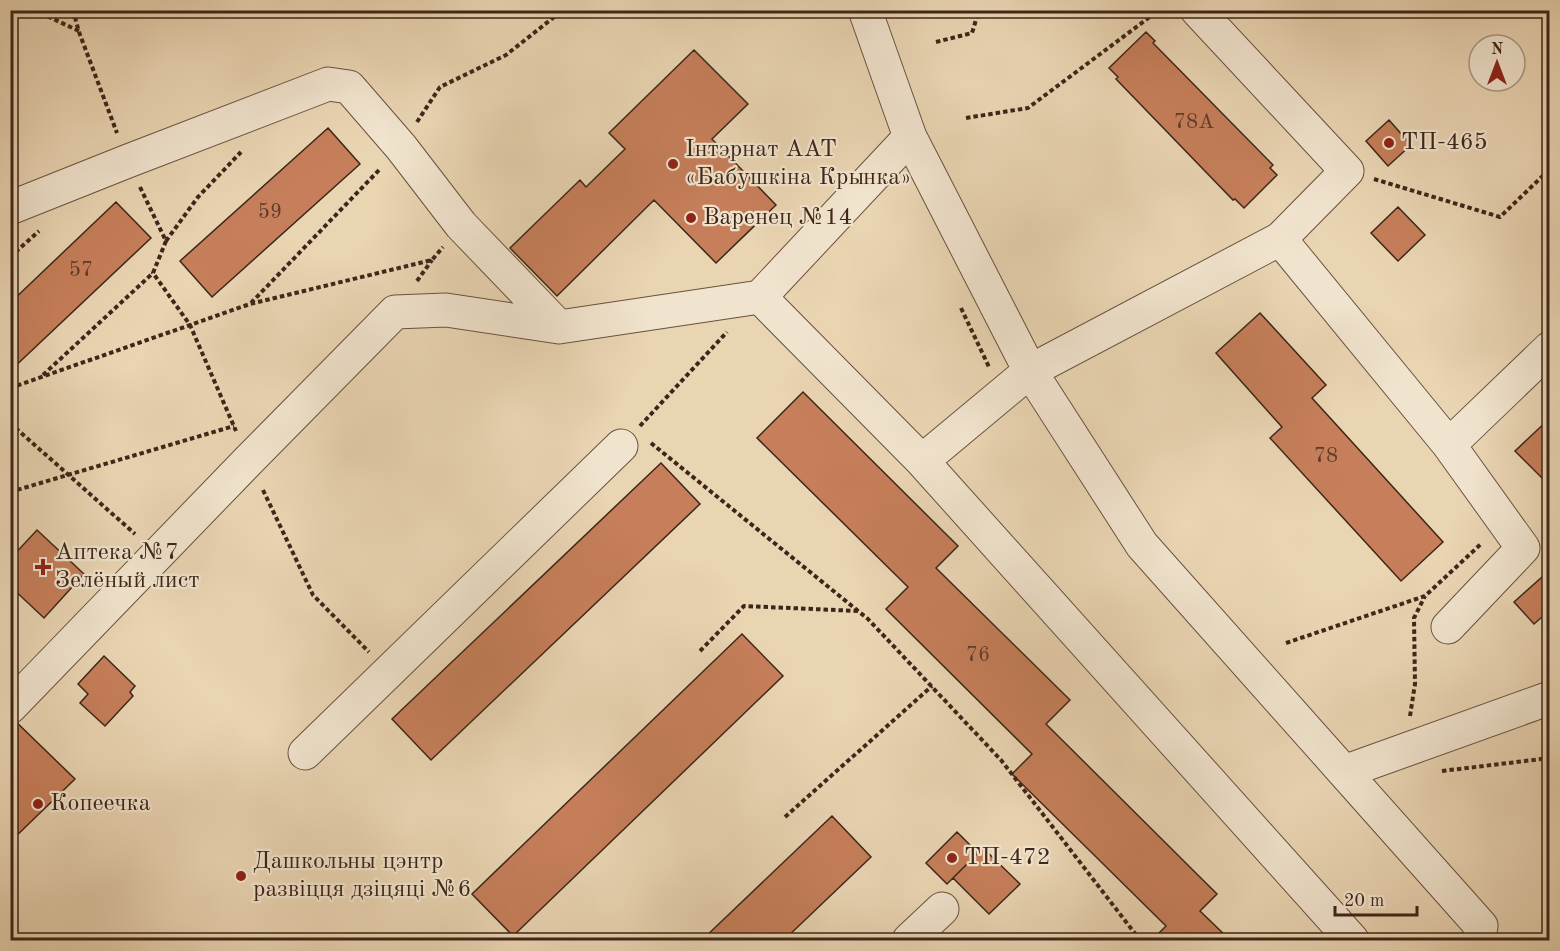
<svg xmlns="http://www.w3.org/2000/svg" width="1560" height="951" viewBox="0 0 1560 951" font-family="'Old Standard TT',serif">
<rect width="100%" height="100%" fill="#ead5b3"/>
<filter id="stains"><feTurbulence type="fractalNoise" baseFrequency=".00333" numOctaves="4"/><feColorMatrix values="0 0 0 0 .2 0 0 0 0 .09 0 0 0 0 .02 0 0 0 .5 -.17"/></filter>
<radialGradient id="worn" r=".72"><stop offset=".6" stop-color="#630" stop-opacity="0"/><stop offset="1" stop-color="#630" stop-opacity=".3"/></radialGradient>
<path fill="#c67f5a" stroke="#3d2619" stroke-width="1.5" d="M1146 32 1155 41 1153 43 1273 165 1270 168 1277 175 1244 208 1235 199 1233 200 1116 79 1118 77 1109 68Z
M694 50 748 104 712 139 776 205 716 263 654 200 557 296 510 248 580 180 586 187 625 149 609 133Z
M1389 120 1411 145 1388 166 1366 141Z
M328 128 360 164 212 297 180 261Z
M116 202 151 238 10 371V303Z
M1398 207 1425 235 1398 261 1371 233Z
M1260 313 1326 385 1312 398 1443 542 1401 581 1270 438 1282 427 1216 353Z
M803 392 958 546 936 568 1070 700 1046 724 1217 894 1200 911 1230 940H1152L1166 926 1012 774 1032 754 886 609 908 587 757 438Z
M1550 418V486L1515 451Z
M661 463 700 504 431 760 392 719Z
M37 530 84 574 44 618 10 586V559Z
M1550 570V610L1534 624 1514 602Z
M742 634 783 676 513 936 472 894Z
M104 656 135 686 130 692 133 696 105 726 80 703 88 694 78 684Z
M10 716 75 779 10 842Z
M832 816 871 857 784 940H702Z
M957 832 978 853 947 884 926 863Z
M983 848 1020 884 989 914 953 878Z"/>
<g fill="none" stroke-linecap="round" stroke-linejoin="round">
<defs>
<path id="minor" d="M865 10 910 137 1030 371 1142 545 1344 772 1550 698
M1197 10 1347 171 1280 239 1030 371 922 461 1352 940
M10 208 128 161 328 84 349 87 401 147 461 225 559 327
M1280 239 1449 445 1523 548 1448 627
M760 297 922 461
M1449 445 1550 348
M10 707 249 460 395 312 446 310 559 327 760 297 910 137
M305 753 621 446
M1344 772 1481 926 1479 940
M909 940 942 909"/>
</defs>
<use href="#minor" stroke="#685240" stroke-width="35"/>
<path stroke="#3d2619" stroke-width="4" stroke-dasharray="4.5 3" stroke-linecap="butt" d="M34 10 79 31
M73 10 79 32 117 133
M936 42 972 33 979 10
M966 118 1028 108 1159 10
M417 122 440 87 506 55 563 10
M1374 179 1500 217 1550 169
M140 187 166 241 153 273 190 325 236 431
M166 241 198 197 241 152
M10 257 39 231
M417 281 432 260
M251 303 381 168
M961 308 989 367
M43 375 153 273
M10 388 250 304 432 260 443 247
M10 423 135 534
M640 426 727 332
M651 443 868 619 1001 760 1140 940
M263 490 313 595 369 652
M10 492 234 426
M1286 643 1425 596 1482 543
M700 651 744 606 858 611
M1410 716 1415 684 1414 618 1425 596
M1442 771 1550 758
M785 817 932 686"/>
<use href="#minor" stroke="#f1e4ce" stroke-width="33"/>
</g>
<g fill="#8f2418" stroke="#f1e4ce" stroke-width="2">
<circle cx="1389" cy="143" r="6"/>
<circle cx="673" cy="164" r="6"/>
<circle cx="691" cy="218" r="6"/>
<path d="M40 558h6v6h6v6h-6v6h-6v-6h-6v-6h6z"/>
<circle cx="38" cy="804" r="6"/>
<circle cx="952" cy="858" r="6"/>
<circle cx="241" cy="876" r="6"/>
</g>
<g text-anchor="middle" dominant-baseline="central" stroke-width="4.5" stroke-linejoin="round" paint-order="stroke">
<g font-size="21" fill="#5f3c29">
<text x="1194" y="122">78А</text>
<text x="270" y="212">59</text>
<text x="81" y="270">57</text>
<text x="1326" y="456">78</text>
<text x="978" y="655">76</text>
</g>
<g font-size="24" fill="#3d2619" stroke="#f1e4ce" text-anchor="start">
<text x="1401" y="143">ТП-465</text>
<text x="685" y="150">Інтэрнат ААТ<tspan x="685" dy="28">«Бабушкіна Крынка»</tspan></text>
<text x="703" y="218">Варенец №14</text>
<text x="55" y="553">Аптека №7<tspan x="55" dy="28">Зелёный лист</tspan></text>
<text x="50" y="804">Копеечка</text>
<text x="964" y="858">ТП-472</text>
<text x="253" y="862">Дашкольны цэнтр<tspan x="253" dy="28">развіцця дзіцяці №6</tspan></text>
</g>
</g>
<rect width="1560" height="951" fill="none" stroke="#ead5b3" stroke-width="36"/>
<rect x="12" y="12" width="1536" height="927" fill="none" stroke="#3d2619" stroke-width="3"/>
<rect x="18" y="18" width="1524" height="915" fill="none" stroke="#3d2619" stroke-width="1.5"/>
<g transform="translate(1497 63)"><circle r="28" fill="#f1e4ce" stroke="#a99886" stroke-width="1.5"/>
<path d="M0-4.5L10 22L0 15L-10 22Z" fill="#8f2418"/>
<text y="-9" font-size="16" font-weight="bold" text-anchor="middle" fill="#3d2619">N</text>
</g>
<path d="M1335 906v9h82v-9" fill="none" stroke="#3d2619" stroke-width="3"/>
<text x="1344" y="906" font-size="18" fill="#3d2619" stroke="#f1e4ce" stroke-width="4.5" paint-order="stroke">20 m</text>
<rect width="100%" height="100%" filter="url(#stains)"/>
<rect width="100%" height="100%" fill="url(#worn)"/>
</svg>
